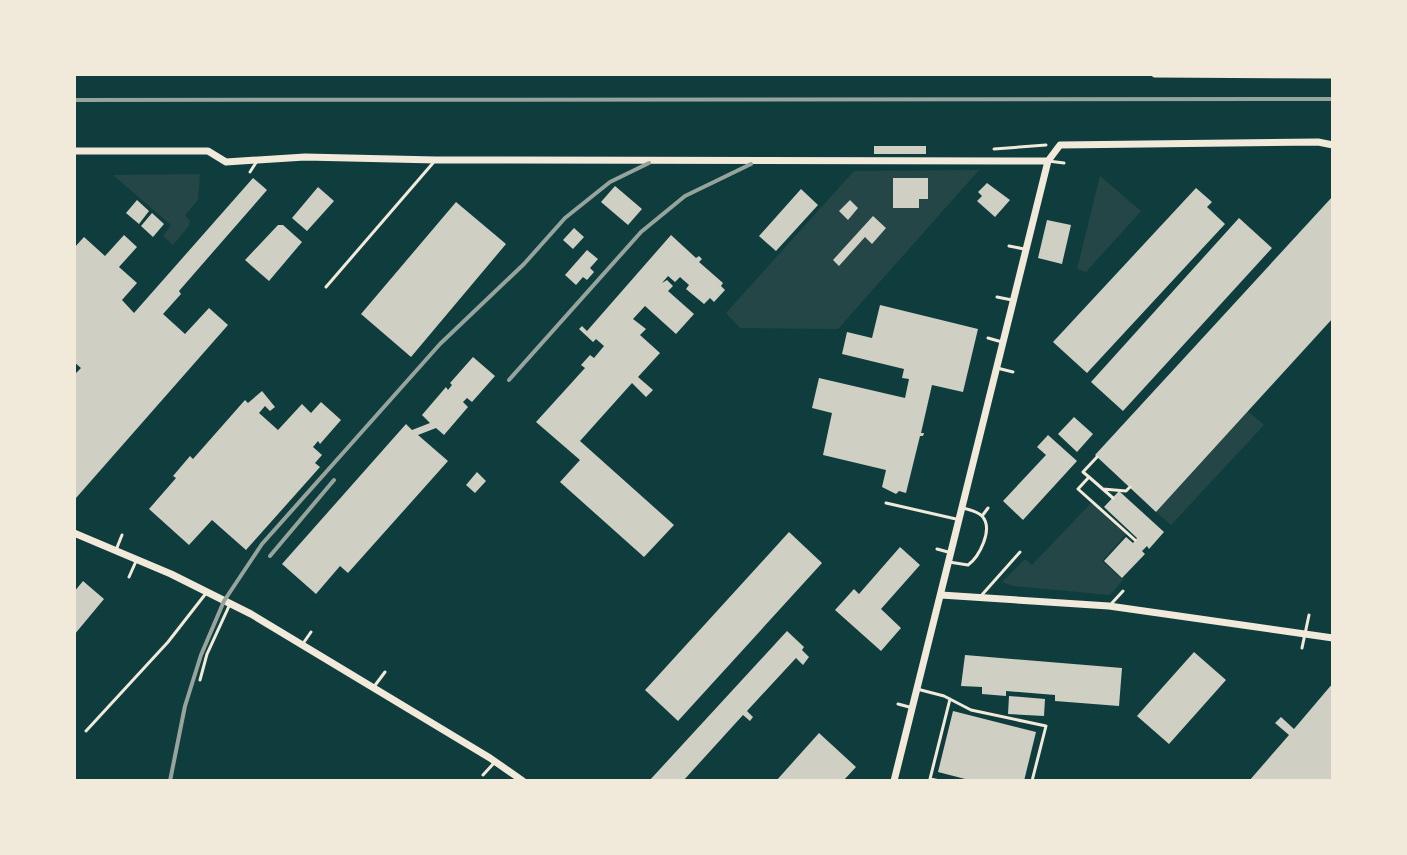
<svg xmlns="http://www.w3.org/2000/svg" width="1407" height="855" viewBox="0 0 1407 855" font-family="'Open Sans',sans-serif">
<rect width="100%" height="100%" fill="#0f3d3e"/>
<path fill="#244646" d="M979 170 838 329 740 328 726 313 854 171Z
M200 174 198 200 185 215 190 221 189 226 173 245 163 236 171 225 113 175Z
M1100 176 1141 211 1086 272 1077 269Z
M1248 411 1264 425 1171 525 1156 512Z
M1091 503 1126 534 1102 561 1123 580 1110 595 1013 586 1002 582 1025 559 1032 565Z"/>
<path fill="#cfcfc3" d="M874 146H926V154H874Z
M253 178 267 190 179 291 181 294 163 314 185 334 209 308 228 325 76 498 74 375 81 368 74 362V248L84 237 105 256 124 235 137 247 119 267 137 283 122 300 134 313Z
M893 178H928V199H919V208H893Z
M987 183 1010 200 995 217 977 201 982 196 978 192Z
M615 186 642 209 628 225 601 202Z
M318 187 334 201 307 231 292 218Z
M1196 188 1212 202 1207 207 1225 224 1087 373 1053 342Z
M801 189 818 205 776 251 759 236Z
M1333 196V318L1156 512 1095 455Z
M137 200 149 211 139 224 126 213Z
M850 200 858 208 848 220 839 211Z
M456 202 506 244 411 357 361 314Z
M152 213 164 224 153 237 141 226Z
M873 216 886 228 872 244 865 237 839 266 833 260Z
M1239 218 1272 248 1123 411 1091 382Z
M1047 220 1071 225 1062 264 1038 258Z
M278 225H283L302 242 269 281 245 260Z
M574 228 584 237 573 249 563 240Z
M671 235 696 258 699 256 702 259 699 262 723 283 721 286 725 290 714 302 710 298 704 304 686 289 689 285 680 277 675 282 668 276 662 283 667 280 673 286 668 291 694 314 676 334 645 306 633 319 646 329 640 335 660 353 638 377 653 390 646 397 632 383 580 441 674 525 644 557 560 482 580 460 536 422 585 368 581 365 590 355 594 358 604 346 596 339 593 342 579 329 582 326 587 331Z
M587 250 598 259 590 268 594 272 587 280 583 277 576 285 565 275Z
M880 305 978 329 963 392 932 385 921 433H924L923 436H920L906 493 899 491 896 494 882 487 886 470 823 455 832 413 812 408 819 378 905 398 909 379 902 378 904 369 842 354 847 332 872 338Z
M473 357 495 376 472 402 467 398 463 402 468 407 444 435 436 428 418 435 448 461 348 573 340 566 316 594 282 564 406 424 412 430 430 423 422 415 446 387 448 390 452 385 450 383Z
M262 391 275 407 270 411 265 406 259 413 278 430 302 404 311 413 321 402 341 420 320 444 318 441 313 447 322 455 315 463 320 467 246 550 212 520 189 545 149 509 176 478 173 476 190 456 193 459 245 400 248 403Z
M1074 417 1093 434 1077 452 1058 434Z
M1048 435 1077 461 1023 520 1003 501 1046 455 1037 447Z
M477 472 486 481 475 493 466 485Z
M1119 491 1164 532 1149 549 1147 546 1142 551 1145 554 1122 578 1104 561 1126 537 1133 543 1137 538 1104 507Z
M789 532 822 563 678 721 645 690Z
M900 547 920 565 881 609 901 628 881 651 835 610 854 589 859 594Z
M83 581 104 599 74 635V592Z
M787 631 804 647 802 650 809 657 803 665 796 658 747 711 753 717 750 721 743 715 683 781H649Z
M1194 652 1226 680 1169 744 1137 716Z
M965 655 1122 668 1119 706 1055 701V695L1006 691V696L982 694V687L961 686Z
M1333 683V781H1249L1289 735 1275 723 1281 717 1294 729Z
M1009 696 1045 699 1044 716 1008 714Z
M953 711 1036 732 1024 781H973L938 772Z
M819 733 856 767 843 781H776Z"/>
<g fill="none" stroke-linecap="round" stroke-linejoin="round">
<path stroke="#f1e9da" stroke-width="3" d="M994 149 1046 145
M1089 477 1083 472 1097 457
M1103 489 1126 491 1130 487
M1113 498 1089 477 1078 489 1135 540"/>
<path stroke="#f1e9da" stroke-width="3" d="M1048 161 1064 163
M250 172 257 161
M1009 246 1024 249
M326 287 433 163
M997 297 1012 300
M988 338 1002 342
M997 368 1013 372
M886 503 956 519
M982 516 988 508
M937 549 948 552
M116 550 122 535
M949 562 968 565C979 557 994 529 982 516 977 511 970 510 963 508
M129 577 137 559
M980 597 1020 552
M1112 603 1123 591
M302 645 311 632
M1302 648 1309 615
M200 680 207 654 229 606
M373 688 385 672
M917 689 944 696 971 710 1046 726 1032 781
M898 704 913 708
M86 731 168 642 207 592
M483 775 494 763
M940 781 930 779 950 699"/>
<path stroke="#f1e9da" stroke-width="7" d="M1155 74 1333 75
M74 151H208L226 162 305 157 436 160 1048 161
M74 533 171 574 251 614 490 758 523 781
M941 595 1109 606 1333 638
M894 781 1048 161 1060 145 1318 142 1333 145"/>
<path stroke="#97a49c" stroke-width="4" d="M74 100 1333 99
M509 380 641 232 685 196 751 164
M270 556 334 480
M170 781 185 706 201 655 224 601 262 544 440 344 524 264 565 218 610 182 649 163"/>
</g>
<rect width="1407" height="855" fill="none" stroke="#f1e9da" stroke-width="152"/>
</svg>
